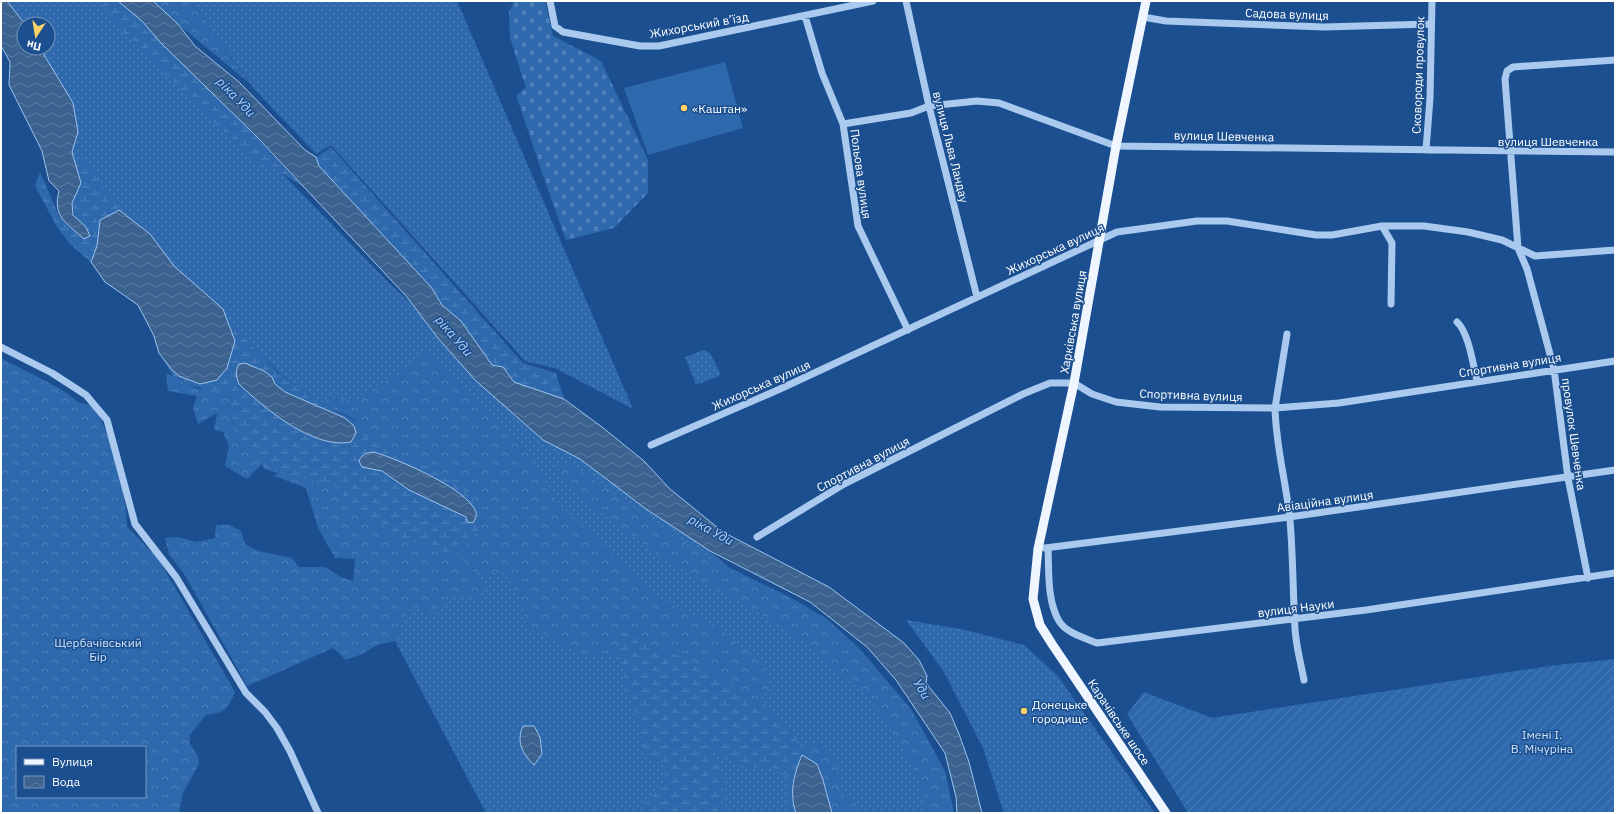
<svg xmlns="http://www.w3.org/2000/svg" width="1616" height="814" viewBox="0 0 1616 814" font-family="'IBM Plex Sans',sans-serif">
<defs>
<pattern id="grass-dots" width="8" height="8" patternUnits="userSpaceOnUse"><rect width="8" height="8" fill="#2e69ad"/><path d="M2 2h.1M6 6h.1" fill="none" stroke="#4d80b9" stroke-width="1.8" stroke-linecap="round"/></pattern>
<pattern id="forest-crowns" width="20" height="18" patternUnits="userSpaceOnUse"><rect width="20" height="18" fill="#2e69ad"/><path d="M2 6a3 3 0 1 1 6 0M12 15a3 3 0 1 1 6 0" fill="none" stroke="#4d80b9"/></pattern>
<pattern id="wetland-marsh" width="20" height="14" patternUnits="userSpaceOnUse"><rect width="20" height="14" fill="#2e69ad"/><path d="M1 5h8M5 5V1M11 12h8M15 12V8" fill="none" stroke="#4d80b9"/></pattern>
<pattern id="cemetery-stones" width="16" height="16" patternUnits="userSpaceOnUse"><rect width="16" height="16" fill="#2e69ad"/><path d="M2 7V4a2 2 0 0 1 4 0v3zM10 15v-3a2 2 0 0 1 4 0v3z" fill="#4d80b9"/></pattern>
<pattern id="garden-furrows" width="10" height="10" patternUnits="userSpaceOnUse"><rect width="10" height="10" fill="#2e69ad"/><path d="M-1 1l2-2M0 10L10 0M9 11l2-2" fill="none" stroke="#4d80b9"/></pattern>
<pattern id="water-waves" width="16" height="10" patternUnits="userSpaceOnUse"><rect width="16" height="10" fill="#3c6290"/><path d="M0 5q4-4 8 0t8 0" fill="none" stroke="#597aa1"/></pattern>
</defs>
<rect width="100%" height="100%" fill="#1b4f8f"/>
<path fill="url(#grass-dots)" d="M7 1H107L281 172 388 282 411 303 448 350 588 465 710 551 877 696 931 794 934 813H486L395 641 403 618 413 606 376 535 356 433 355 420 358 400 327 398 322 403 280 374 228 319 125 218 75 162 72 152 78 132 73 103 40 48H48V24H25Z
M192 1H457L633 409 557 369 525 361 331 145 316 154 253 88Z
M704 350 710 353 720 373 719 376 696 385 685 357Z
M906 620 961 629 1024 645 1057 675 1155 813H1004L983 748 944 672Z"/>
<path fill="url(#forest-crowns)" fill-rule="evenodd" d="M159 1H192L249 83 178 24Z
M426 353 534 459 557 502 665 602 718 627 766 668 772 689 760 693 768 711 719 674 636 653 615 655H583L528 627 519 599 505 573H496L483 576 470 568 455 550 466 491 426 466 378 448 359 434 355 420 322 403 327 398 358 400Z
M1 358 59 388 80 403 95 406C113 443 125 486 127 527L158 558 235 692C227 710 226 712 206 715L190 735V744L198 756 199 764 183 793 179 813H1ZM17 747H145V797H17Z
M166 373 198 389 218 387 229 393 233 429 263 463 247 479 225 466 229 446 223 432 214 430 217 413 198 424 193 407 197 396 168 391Z
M333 452 388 522 393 537 413 536 427 545 449 552 483 586 481 602C456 589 450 597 431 614L413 606 403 618 395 641 377 645 362 654 346 660 333 648 247 686 186 577 169 554 165 538 178 537 196 542 215 538 216 525H230L241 531 245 544 258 551 292 558 299 567H325L341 577 353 581 355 559 335 558 318 528 306 488 274 476 299 457Z
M562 461 576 467 699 553 788 596 827 619 859 648 911 709 945 771 954 813H926L918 777 897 737 868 697 807 644 733 597 666 561 599 512 563 481 556 466Z
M815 742C842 751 838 768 838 792L856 803 858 813H787L789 777 801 748Z"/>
<path fill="url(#wetland-marsh)" d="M101 1H118L141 18 177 58 233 113 302 186 275 169 254 161 122 32Z
M153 1H159L178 24Z
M331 147 523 363 556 373 564 399 514 382 503 367 492 365 461 321 442 305 431 287 319 166 316 157Z
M83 158 125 218 205 293 278 373 322 403 356 422 359 432 382 447 428 467 466 491 481 515 479 529 455 555 397 537 388 528 351 505 334 485 286 475V472L277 473 265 469 233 429 229 394 193 386 173 376 161 356 151 329 138 305 69 243 57 227 35 186 40 172 59 216 83 238 75 216 72 203V161Z
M625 633 719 674 764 708 796 736 800 757 794 778 771 768 745 767 710 749 723 779V813H646L645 804 666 781 664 764 646 759 639 722 629 696 622 667 619 639Z"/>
<path fill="url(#cemetery-stones)" d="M514 1H545L553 36 601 61 648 160V193L614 228 566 240 543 176 516 95 526 88 510 38 509 12Z"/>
<path fill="url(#garden-furrows)" d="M1615 659V813H1188L1127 714 1144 692 1212 718 1556 665Z"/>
<path fill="#2e69ad" d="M725 62 743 128 648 155 624 88Z"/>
<path fill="url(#water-waves)" stroke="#9cc4f0" d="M1 1H7L25 24 24 48H40L73 103 78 132 72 152 81 183 72 203 73 215 86 227 90 236 84 239C67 223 52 217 59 191L49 181 42 151 9 85 10 62 1 46Z
M118 1H153L178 24 195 46 239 82 305 150 316 157 319 166 431 287 442 305 461 321 492 365 503 367 514 382 564 399 602 427 644 461 670 489 723 532 829 587 904 643 919 660 927 676 926 683 950 713 959 734 969 762 982 813H957L956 797 945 753 896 680 867 647 810 602 710 551 646 509 580 459 543 440 475 380 437 337 407 297 257 137 160 42 143 22Z
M119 210 150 234 174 266 223 309 235 341 227 368 217 380 200 384 179 376 172 370 159 353 154 336 138 305 105 282 91 262 97 246 100 220Z
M245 363 264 371 272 377 275 384 285 392 345 418 354 426 356 433 351 442C314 450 264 408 239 384 236 376 235 371 239 364Z
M374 452C397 459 467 488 476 512 477 516 475 519 473 523L467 522 466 517 409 490 382 471 362 467 359 461C362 454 366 453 374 452Z
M523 726H534L540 737 542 754 534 765C522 753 516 742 523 726Z
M802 755 817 764 823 780 832 813H796C789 794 794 773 802 755Z"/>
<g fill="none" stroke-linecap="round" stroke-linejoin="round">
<path stroke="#a9c9ee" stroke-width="7" d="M550 1 555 26 563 32 640 46H659L873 1
M906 1 929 106 977 297
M805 16 822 73 843 124 858 226 908 330
M1143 17 1166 21 1324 27 1431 24
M843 124 911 113 929 106 977 101 999 103 1116 146 1615 152
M1426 150 1430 98 1432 1
M1382 226 1392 243 1391 304
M1457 322C1469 333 1473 365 1477 381
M1287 334 1275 408C1276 448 1286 481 1290 520 1293 556 1293 593 1295 629 1296 646 1301 664 1304 680
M1 347 52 373 86 395 107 420 135 524 176 577 246 693 265 712 277 728 290 751 318 813
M651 445 780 389 1117 232 1197 221H1227L1316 235H1332L1382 226H1424L1468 232 1502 240 1535 256 1615 250
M757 537 844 484 1023 394 1050 383H1074L1092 394 1116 402 1160 407 1275 408 1339 403 1615 361
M1045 548 1289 517 1615 470
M1048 548C1049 571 1047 601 1059 621 1066 633 1085 638 1097 643L1366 610 1615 573
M1588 578 1568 478 1554 369 1527 269 1518 248 1505 79 1507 71 1513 67 1615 60"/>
<path stroke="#f0f6ff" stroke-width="9" d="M1146 1 1116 146 1074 383 1038 549 1033 599 1040 625 1052 644 1166 813"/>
</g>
<g fill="#ffd166" stroke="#1b4f8f" stroke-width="1.5">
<circle cx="684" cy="108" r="4"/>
<circle cx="1024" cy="711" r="4"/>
</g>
<g text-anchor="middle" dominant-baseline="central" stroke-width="3" stroke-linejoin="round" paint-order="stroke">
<g font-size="12" fill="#fff" stroke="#1b4f8f">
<text transform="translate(1287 14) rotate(2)">Садова вулиця</text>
<text transform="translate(699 25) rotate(-10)">Жихорський в’їзд</text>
<text transform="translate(1418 75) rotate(-88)">Сковороди провулок</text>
<text transform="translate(1224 136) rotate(1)">вулиця Шевченка</text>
<text x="1548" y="141">вулиця Шевченка</text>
<text transform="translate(951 147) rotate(76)">вулиця Льва Ландау</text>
<text transform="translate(861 174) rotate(82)">Польова вулиця</text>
<text transform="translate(1055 249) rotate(-25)">Жихорська вулиця</text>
<text transform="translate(1073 322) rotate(-80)">Харківська вулиця</text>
<text transform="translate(1510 365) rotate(-9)">Спортивна вулиця</text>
<text transform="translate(761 385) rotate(-24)">Жихорська вулиця</text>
<text transform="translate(1191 395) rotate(2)">Спортивна вулиця</text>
<text transform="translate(1574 434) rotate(82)">провулок Шевченка</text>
<text transform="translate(863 464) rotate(-28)">Спортивна вулиця</text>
<text transform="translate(1325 501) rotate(-8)">Авіаційна вулиця</text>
<text transform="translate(1296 608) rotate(-7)">вулиця Науки</text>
<text transform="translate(1119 722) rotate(56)">Карачівське шосе</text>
</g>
<g font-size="12" fill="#fff" stroke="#1b4f8f" text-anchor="start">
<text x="692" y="108">«Каштан»</text>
<text x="1032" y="704">Донецьке<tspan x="1032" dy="14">городище</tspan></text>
</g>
<g font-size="12" fill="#cfe3fa" stroke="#1b4f8f">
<text x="98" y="642">Щербачівський<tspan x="98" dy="14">Бір</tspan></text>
<text x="1542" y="734">Імені І.<tspan x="1542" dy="14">В. Мічуріна</tspan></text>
</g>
<g font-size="13" font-style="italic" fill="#b5d3f5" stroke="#1b4f8f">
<text transform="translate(236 97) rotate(46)">ріка Уди</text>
<text transform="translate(454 336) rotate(49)">ріка Уди</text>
<text transform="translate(711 530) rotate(29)">ріка Уди</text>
<text transform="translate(922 689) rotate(59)">Уди</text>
</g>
</g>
<rect width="1616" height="814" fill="none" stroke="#ffffff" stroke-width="4"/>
<rect x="16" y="746" width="130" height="52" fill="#1b4f8f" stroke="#7695bc"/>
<rect x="24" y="759" width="20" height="6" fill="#f0f6ff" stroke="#7695bc"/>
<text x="52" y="766" font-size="12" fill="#ffffff">Вулиця</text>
<rect x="24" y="776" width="20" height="12" fill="url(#water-waves)" stroke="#7695bc"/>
<text x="52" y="786" font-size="12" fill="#ffffff">Вода</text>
<g transform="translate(36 36) rotate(192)"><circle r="19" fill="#1b4f8f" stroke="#7695bc"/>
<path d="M0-3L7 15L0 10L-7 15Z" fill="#ffd166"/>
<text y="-6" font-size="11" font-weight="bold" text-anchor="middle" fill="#ffffff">Пн</text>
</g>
</svg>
